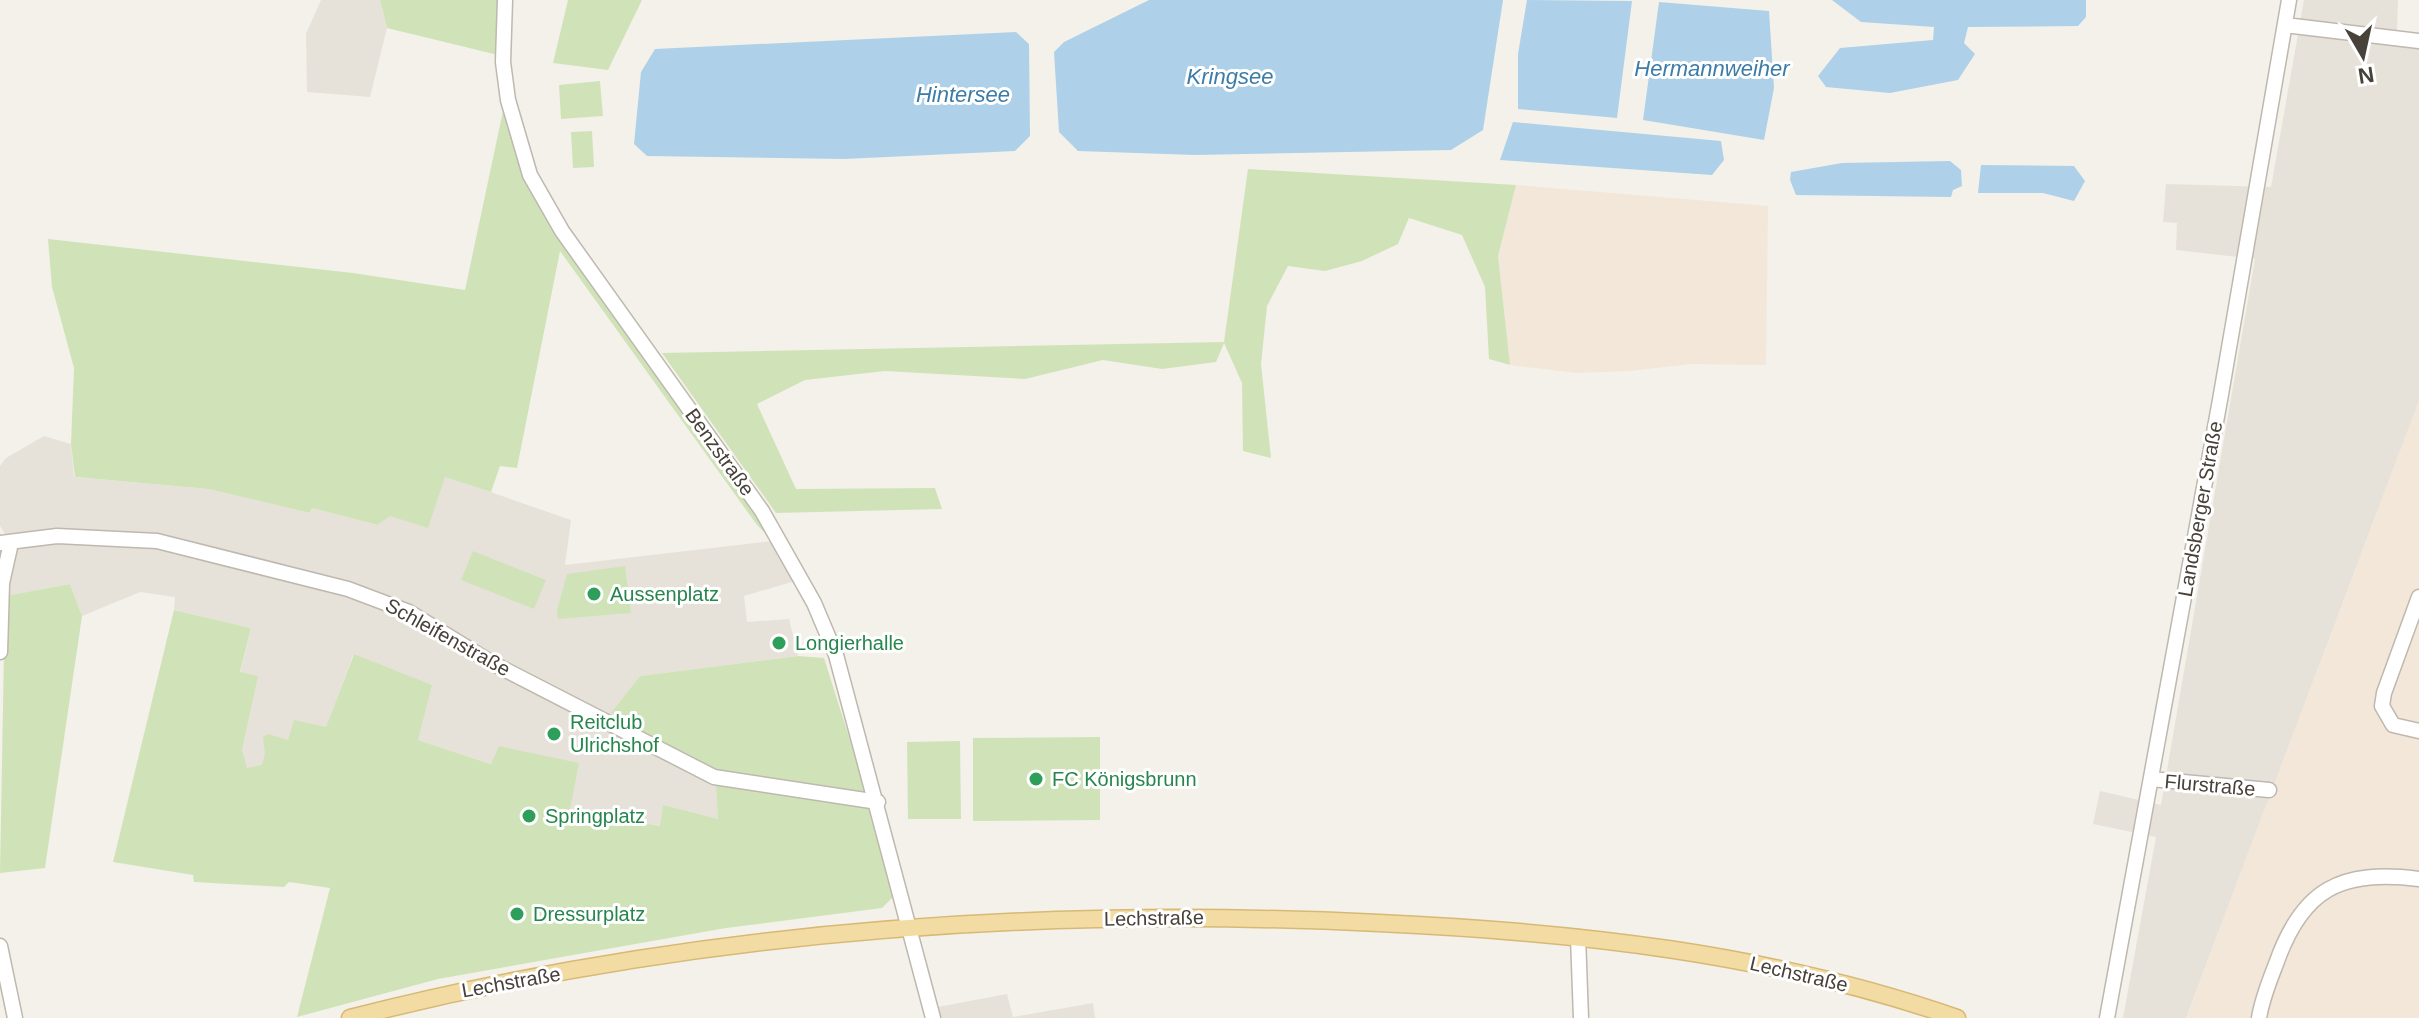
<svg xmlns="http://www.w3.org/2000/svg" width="2419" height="1018" viewBox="0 0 2419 1018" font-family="Helvetica,sans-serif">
<rect width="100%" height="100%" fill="#f3f1ea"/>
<path fill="#e7e2d9" d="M321 0H380L387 28 370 97 307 92 306 34Z
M2304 0H2398L2397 30 2419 36V401L2186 1018H2123L2156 837 2093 824 2100 791 2161 805 2255 259 2176 250 2177 223 2163 222 2166 184 2271 187Z
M44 436 71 444 74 477 208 489 310 513 312 508 376 525 444 476 571 520 565 565 773 541 795 581 744 596 747 622 789 619 798 656 640 676 612 713 715 773 718 819 663 806 661 826 570 810 578 763 492 764 418 740 353 655 326 728 288 741 262 786 216 775 251 628 174 610 175 597 140 592 82 616 70 584 5 596 11 543 0 526V466L6 458Z
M1007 994 1013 1017 1093 1003 1095 1018H935L938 1007Z"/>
<path fill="#f2e7d8" d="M1516 185 1768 206 1766 365 1691 364 1630 371 1577 373 1510 365 1498 256Z
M2419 401V1018H2186Z"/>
<path fill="#d0e3b8" d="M380 0H505L502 56 387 28Z
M568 0H642L608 70 553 63Z
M600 81 603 116 561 119 559 85Z
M508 100 530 175 762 511 773 541 757 525 560 251 517 468 500 466 491 492 445 477 428 528 390 516 377 525 312 508 310 513 208 489 75 477 71 444 74 368 52 287 48 239 353 273 465 290 503 111Z
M592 131 594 167 573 168 571 132Z
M1248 169 1516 185 1498 256 1510 365 1489 359 1485 287 1462 235 1409 218 1398 244 1362 261 1325 271 1288 266 1267 306 1261 364 1271 458 1243 451 1242 383 1224 343 1216 362 1162 369 1103 360 1025 379 885 371 805 380 757 404 796 489 935 488 942 509 776 513 662 353 1224 342Z
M473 551 546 580 534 609 461 580Z
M625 566 631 613 558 619 557 610 567 574Z
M70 584 82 616 45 868 0 873 5 596Z
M174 610 251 628 240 672 258 676 242 750 247 768 262 765 265 753 263 737 268 734 288 740 294 720 326 727 354 654 432 685 418 740 491 764 499 746 579 763 570 810 660 826 663 805 718 819 715 774 611 713 640 676 798 656 824 658 874 816 893 897 882 908 726 928 438 979 297 1017 330 888 289 882 284 887 194 882 193 875 113 862Z
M1100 737V820L973 821V738Z
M960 741 961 819H908L907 742Z"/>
<path fill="#aed1e9" d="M1149 0H1503L1483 130 1451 150 1195 155 1078 151 1059 132 1054 52 1064 42Z
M1527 0 1632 1 1617 118 1518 109V54Z
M1832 0H2086V17L2078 26 1968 27 1964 43 1975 54 1958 80 1890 93 1826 87 1818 76 1840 48 1933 40 1934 27 1861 22Z
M1659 2 1769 11 1774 88 1764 140 1643 120Z
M1016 32 1029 44 1030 136 1015 151 844 159 647 156 634 144 641 72 655 49Z
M1513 122 1721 141 1724 160 1712 175 1500 160Z
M1950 161 1961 170 1962 186 1953 190 1951 197 1796 195 1790 180 1791 172 1842 163Z
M1981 165 2074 166 2085 181 2074 201 2043 193H1978Z"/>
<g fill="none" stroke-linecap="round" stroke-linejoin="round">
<defs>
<path id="minor" d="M505 0 503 62 508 100 530 175 562 231 762 511 814 603 836 655 933 1018
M2285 25 2419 41
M0 543 57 536 157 541 348 589 409 612 492 663 714 777 878 802
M2419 597 2384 693 2382 706 2393 725 2419 731
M0 652 2 583 11 543
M2151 779 2269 790
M1578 937 1581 1018
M0 946 15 1018
M2107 1018 2220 400 2289 0
M2259 1018C2262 999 2269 982 2276 964 2302 889 2341 869 2419 879"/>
<path id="major" d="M350 1018C686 932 1033 906 1379 923 1575 932 1770 953 1957 1018"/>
</defs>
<use href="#minor" stroke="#beb8ae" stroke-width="17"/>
<use href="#major" stroke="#d7b975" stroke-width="19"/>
<use href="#minor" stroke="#fff" stroke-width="14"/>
<use href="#major" stroke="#f3dca3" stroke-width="16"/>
</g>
<g fill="#2e9e5b" stroke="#fff" stroke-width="3">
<circle cx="594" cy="594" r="8"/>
<circle cx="779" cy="643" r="8"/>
<circle cx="554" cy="734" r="8"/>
<circle cx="1036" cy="779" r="8"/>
<circle cx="529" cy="816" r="8"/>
<circle cx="517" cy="914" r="8"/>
</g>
<g text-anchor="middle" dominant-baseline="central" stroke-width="6" stroke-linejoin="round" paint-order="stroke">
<g font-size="20" fill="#474139" stroke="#fff">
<text transform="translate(720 452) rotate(54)">Benzstraße</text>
<text transform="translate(2200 509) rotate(-80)">Landsberger Straße</text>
<text transform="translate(448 637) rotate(29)">Schleifenstraße</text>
<text transform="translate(2210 785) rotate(5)">Flurstraße</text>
<text transform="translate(1154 918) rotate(-1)">Lechstraße</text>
<text transform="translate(1799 974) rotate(13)">Lechstraße</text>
<text transform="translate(511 982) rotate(-10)">Lechstraße</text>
</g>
<g font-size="20" fill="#27864d" stroke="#fff" text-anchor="start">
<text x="610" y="594">Aussenplatz</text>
<text x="795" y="643">Longierhalle</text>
<text x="570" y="722">Reitclub<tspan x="570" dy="23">Ulrichshof</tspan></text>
<text x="1052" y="779">FC Königsbrunn</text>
<text x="545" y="816">Springplatz</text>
<text x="533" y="914">Dressurplatz</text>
</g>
<g font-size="22" font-style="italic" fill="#3d7ca7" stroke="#fff">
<text x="1712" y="68">Hermannweiher</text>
<text x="1230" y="76">Kringsee</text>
<text x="963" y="94">Hintersee</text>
</g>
</g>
<g transform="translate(2363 56) rotate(171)" stroke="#ffffff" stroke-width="6" paint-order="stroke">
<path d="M0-6L14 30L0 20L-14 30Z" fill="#474139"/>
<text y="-12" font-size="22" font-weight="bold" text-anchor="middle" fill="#474139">N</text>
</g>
</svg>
